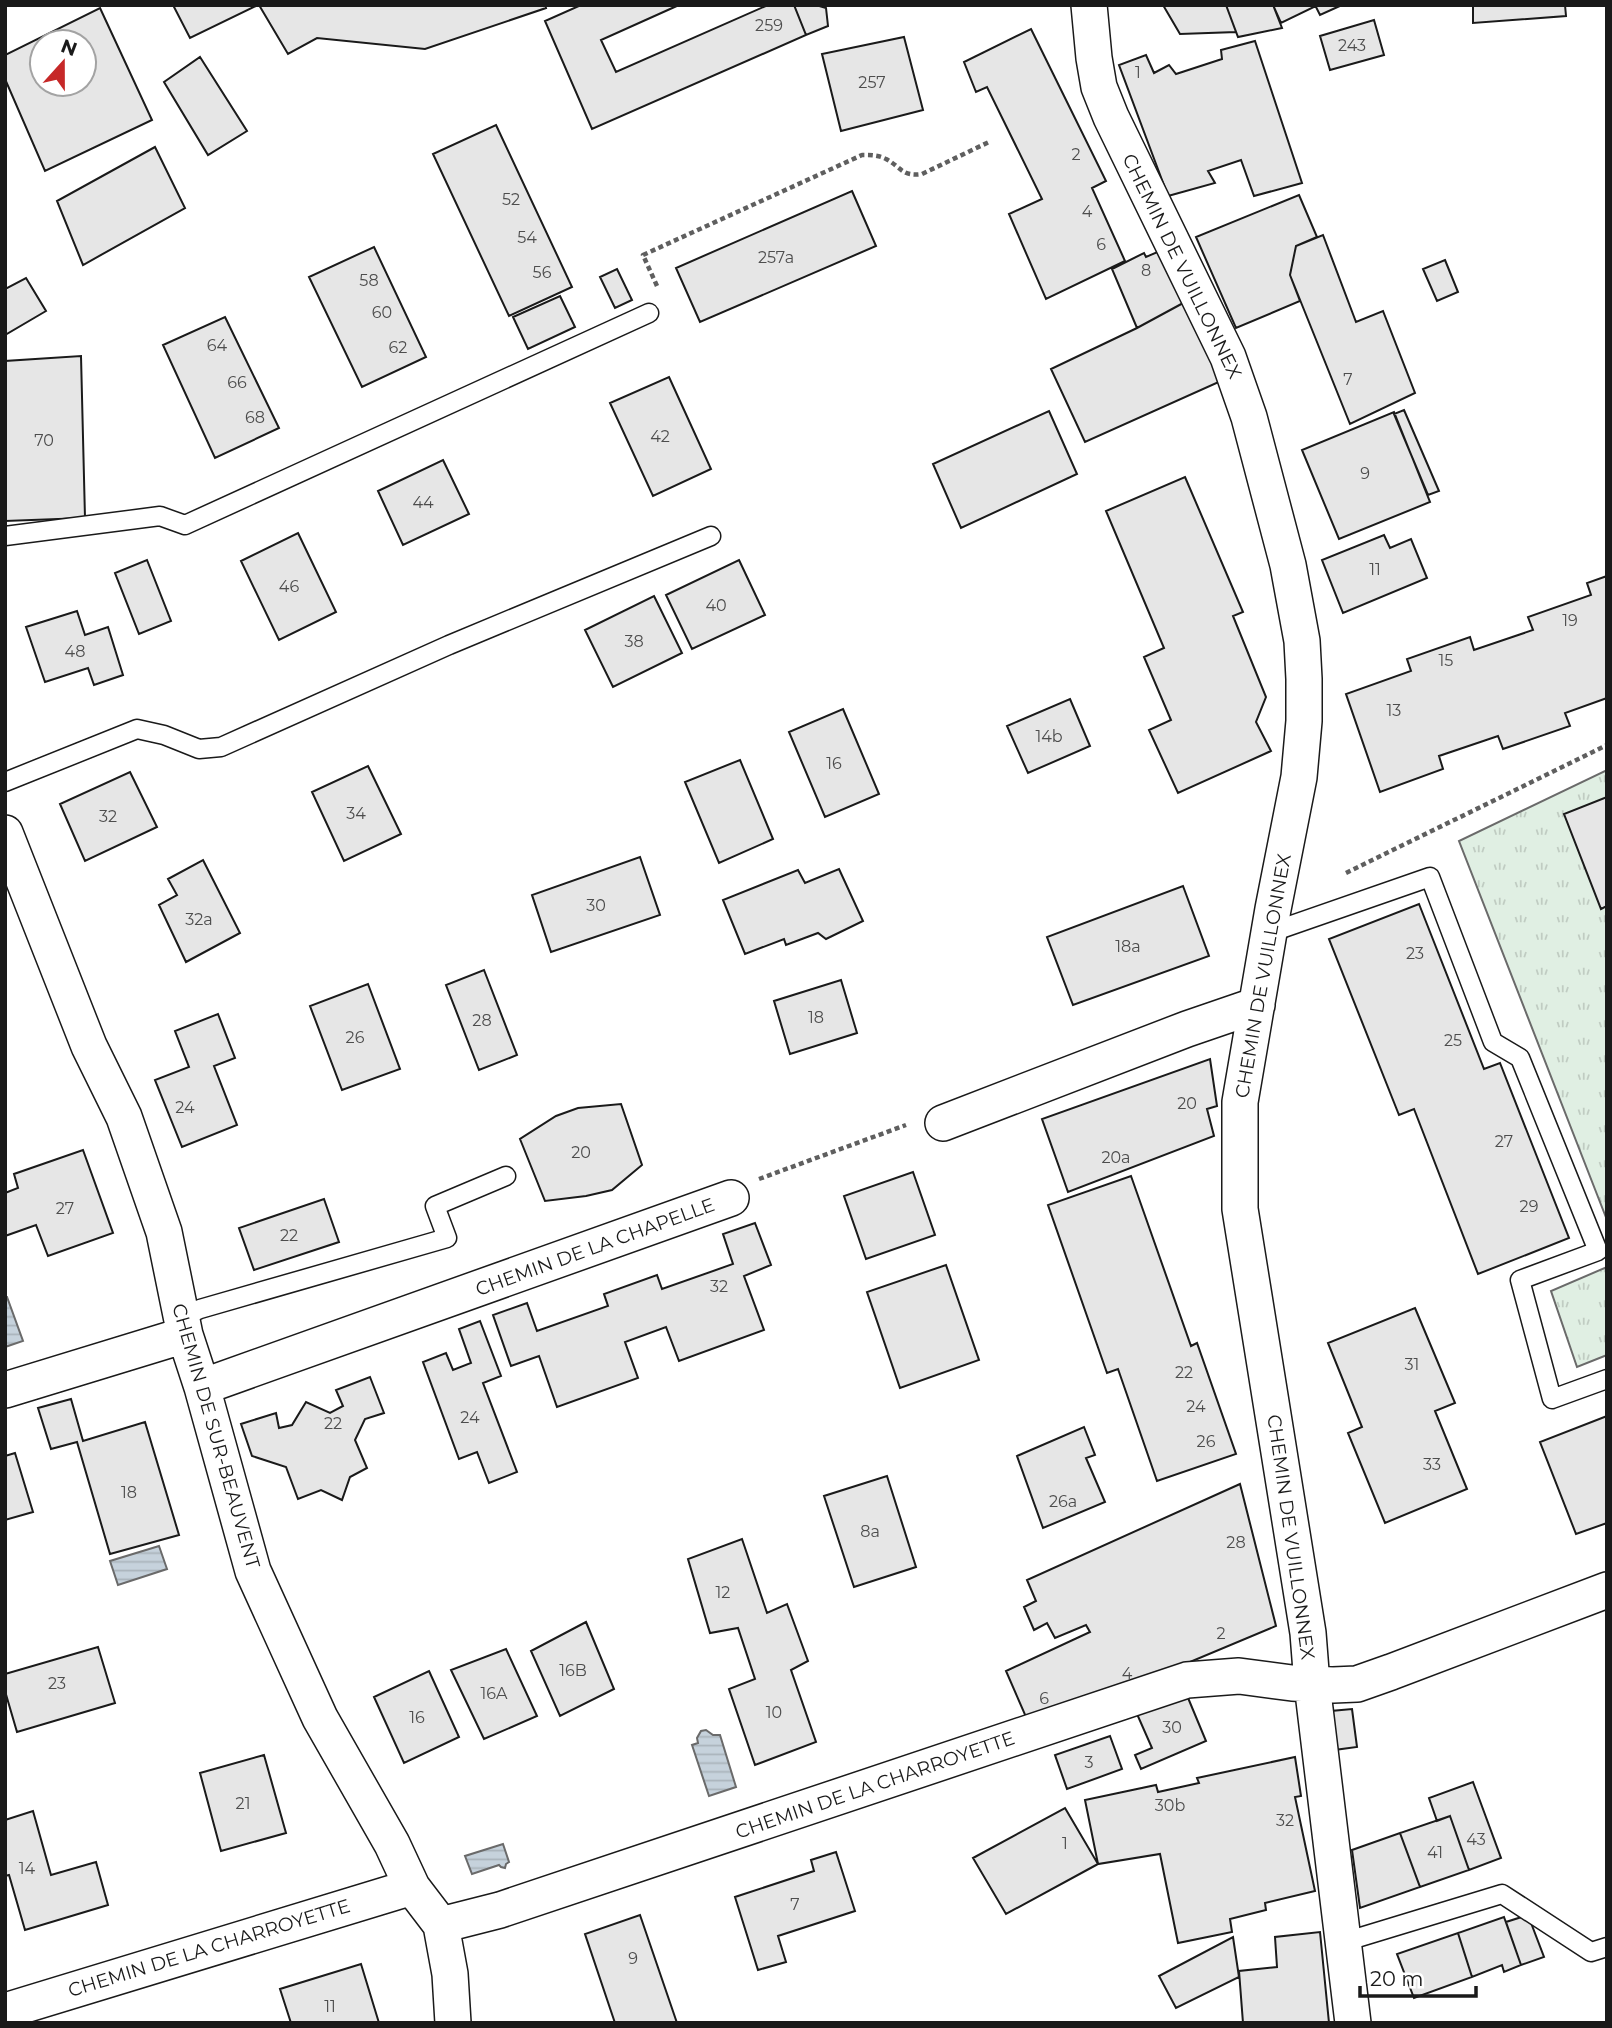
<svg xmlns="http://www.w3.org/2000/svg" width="1612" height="2028" viewBox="0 0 1612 2028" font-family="Montserrat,sans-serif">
<defs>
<pattern id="park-tufts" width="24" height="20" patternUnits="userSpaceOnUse" patternTransform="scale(1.75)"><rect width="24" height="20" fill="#e0efe3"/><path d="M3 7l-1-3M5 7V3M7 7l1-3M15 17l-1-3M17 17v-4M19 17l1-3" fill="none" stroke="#c0ccc2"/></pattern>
<pattern id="water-rules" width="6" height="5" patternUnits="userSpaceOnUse" patternTransform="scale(1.75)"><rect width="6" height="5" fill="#c6d2dc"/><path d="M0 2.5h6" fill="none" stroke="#aab4bc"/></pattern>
</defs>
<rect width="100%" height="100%" fill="#fff"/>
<path fill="url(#park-tufts)" stroke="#6a6a6a" stroke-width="2" d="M1607 770V1220L1459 841Z
M1607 1267V1355L1577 1367 1551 1291Z"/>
<path fill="url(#water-rules)" stroke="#6a6a6a" stroke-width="2" d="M5 1297H7L23 1341 5 1347Z
M159 1546 167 1569 118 1585 110 1561Z
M706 1730 713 1735H720L736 1787 709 1796 692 1745 698 1743 697 1738 701 1731Z
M503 1844 509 1862 506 1864 505 1868 501 1867 499 1865 472 1874 465 1856Z"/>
<path fill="#e6e6e6" stroke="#1a1a1a" stroke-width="2" fill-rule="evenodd" d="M173 5H258L190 38Z
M259 5H545L546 8 425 49 317 38 288 54Z
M581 5H679L601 40 616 72 768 5H794L806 35 592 129 545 21Z
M794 5H816L826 8 828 26 806 35Z
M1163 5H1226L1236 32 1180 34Z
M1226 5H1273L1282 28 1238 37Z
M1273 5H1315L1316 6 1281 23Z
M1315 5H1342L1320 15Z
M1473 5H1565L1566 16 1473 23Z
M100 8 152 120 45 171 5 79V55ZM42 42H84V84H42Z
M1374 20 1384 55 1330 70 1320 36Z
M1031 29 1106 181 1092 188 1125 261 1046 299 1009 214 1042 199 987 87 976 92 964 62Z
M904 37 923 110 841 131 822 54Z
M1255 41 1302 183 1254 196 1241 160 1208 171 1215 183 1168 196 1119 65 1146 55 1154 73 1169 65 1176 74 1222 59 1221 50Z
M200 57 247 131 208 155 164 82Z
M496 125 572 287 509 316 433 154Z
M155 147 185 208 83 265 57 201Z
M852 191 876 246 700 322 676 268Z
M1299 195 1317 237 1296 246 1290 275 1300 301 1236 328 1196 237Z
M1323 235 1356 322 1383 311 1415 393 1350 424 1290 275 1296 246Z
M374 247 426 357 362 387 309 277Z
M1162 250 1185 302 1137 328 1112 269 1144 253 1146 257Z
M1445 260 1458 292 1437 301 1423 269Z
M617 269 632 300 615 308 600 277Z
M26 278 46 311 5 335V289Z
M560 296 575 327 528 349 513 317Z
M1185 302 1221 381 1085 442 1051 369 1137 328Z
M225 317 279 428 215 458 163 345Z
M81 356 85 518 5 521V361Z
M669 377 711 469 653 496 610 403Z
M1404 410 1439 491 1428 495 1394 414Z
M1049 411 1077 474 961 528 933 464Z
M1394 412 1430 502 1339 539 1302 450Z
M443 460 469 514 403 545 378 491Z
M1185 477 1243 612 1233 616 1266 697 1256 722 1271 751 1178 793 1149 730 1171 720 1144 657 1164 648 1106 511Z
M298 533 336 612 279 640 241 561Z
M1384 535 1390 548 1411 539 1427 578 1343 613 1322 560Z
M147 560 171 621 139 634 115 573Z
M739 560 765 615 692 649 666 595Z
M1607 576V698L1565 713 1570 726 1503 749 1498 736 1439 756 1443 769 1380 792 1346 694 1411 671 1407 659 1470 637 1474 650 1533 630 1528 617 1591 595 1587 583Z
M654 596 682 653 613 687 585 630Z
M77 611 85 635 108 627 123 675 94 685 88 668 45 682 26 627Z
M1070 699 1090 746 1028 773 1007 726Z
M843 709 879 794 825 817 789 732Z
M740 760 773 839 719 863 685 782Z
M368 766 401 834 344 861 312 792Z
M130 772 157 827 85 861 60 804Z
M1607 797V906L1601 909 1564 814Z
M640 857 660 915 551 952 532 895Z
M203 860 240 933 186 962 159 905 177 895 168 879Z
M839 869 863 921 826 939 818 933 786 945 784 939 745 954 723 900 798 870 805 883Z
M1183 886 1209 956 1073 1005 1047 937Z
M1419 904 1484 1069 1500 1063 1569 1238 1478 1274 1414 1109 1399 1115 1329 939Z
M484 970 517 1055 479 1070 446 985Z
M841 980 857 1033 790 1054 774 1001Z
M368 984 400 1069 342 1090 310 1006Z
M218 1014 235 1058 214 1066 237 1125 182 1147 155 1080 189 1067 175 1031Z
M1210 1059 1217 1106 1207 1109 1214 1136 1068 1192 1042 1119Z
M621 1104 642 1165 612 1190 586 1196 545 1201 520 1139 556 1116 578 1108Z
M83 1150 113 1233 48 1256 36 1225 5 1236V1193L18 1188 14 1174Z
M913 1172 935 1235 866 1259 844 1196Z
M1131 1176 1191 1346 1197 1343 1236 1454 1157 1481 1118 1369 1107 1373 1048 1205Z
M324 1199 339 1242 254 1270 239 1228Z
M755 1223 771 1265 744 1276 764 1330 679 1361 666 1327 625 1342 638 1378 557 1407 539 1356 511 1366 493 1315 527 1303 537 1331 608 1306 604 1294 657 1275 662 1289 733 1264 723 1234Z
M946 1265 979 1360 900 1388 867 1292Z
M1415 1308 1455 1403 1435 1411 1467 1489 1385 1523 1348 1433 1362 1427 1328 1343Z
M480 1321 501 1376 483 1383 517 1472 489 1483 477 1452 459 1459 423 1362 446 1353 453 1370 471 1363 459 1329Z
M370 1377 384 1413 365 1419 355 1440 367 1468 350 1477 342 1500 321 1490 298 1499 286 1467 252 1456 241 1424 276 1413 279 1428 292 1425 306 1402 330 1413 343 1406 336 1390Z
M71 1399 83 1441 145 1422 179 1535 110 1554 77 1442 51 1449 38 1408Z
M1607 1416V1523L1576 1534 1540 1442Z
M1084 1427 1095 1455 1086 1458 1105 1502 1043 1528 1017 1456Z
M15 1453 33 1512 5 1520V1456Z
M887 1476 916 1567 854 1587 824 1496Z
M1240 1484 1276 1626 1073 1711 1026 1717 1006 1671 1090 1632 1086 1625 1055 1638 1047 1623 1034 1630 1024 1607 1036 1601 1027 1580Z
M742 1539 767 1613 787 1604 808 1661 791 1670 816 1742 755 1765 729 1689 755 1679 738 1628 710 1633 688 1559Z
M586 1622 614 1689 560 1716 531 1651Z
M98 1647 115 1703 17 1732 5 1691V1674Z
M506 1649 537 1716 484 1739 451 1670Z
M429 1671 459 1737 404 1763 374 1697Z
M1186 1693 1206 1741 1141 1769 1135 1755 1152 1748 1137 1714Z
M1352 1709 1357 1747 1334 1750 1331 1711Z
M1110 1736 1122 1769 1067 1789 1055 1755Z
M264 1755 286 1833 221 1851 200 1773Z
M1295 1757 1301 1796 1295 1797 1315 1891 1265 1903 1266 1910 1230 1919 1232 1932 1178 1943 1160 1854 1098 1864 1085 1800 1156 1785 1158 1792 1199 1783 1197 1778Z
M1473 1782 1501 1858 1469 1870 1450 1816 1437 1821 1429 1798Z
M1065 1808 1098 1864 1006 1914 973 1858Z
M33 1811 51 1875 96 1862 108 1905 25 1930 9 1875 5 1876V1820Z
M1450 1816 1469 1870 1420 1887 1400 1833Z
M1400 1833 1420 1887 1360 1908 1352 1850Z
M836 1852 855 1911 778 1936 786 1962 758 1970 735 1897 814 1871 811 1860Z
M640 1915 677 2023H615L585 1934Z
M1528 1915 1544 1957 1521 1965 1506 1922Z
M1504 1917 1521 1965 1504 1972 1502 1965 1472 1977 1458 1933Z
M1320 1932 1329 2023H1243L1239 1971 1277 1967 1275 1937Z
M1458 1933 1472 1977 1414 1998 1397 1954Z
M1233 1937 1239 1977 1176 2008 1159 1976Z
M361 1964 379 2023H291L280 1989Z"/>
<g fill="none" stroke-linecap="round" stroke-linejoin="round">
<defs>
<path id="lane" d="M5 536 160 516 185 525 649 313
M5 782 137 729 164 735 199 749 221 747 449 645 711 536
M1269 933 1430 877 1493 1042 1520 1058 1598 1251 1520 1280 1552 1399 1607 1379
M182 1317 200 1309 447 1238 435 1206 506 1176
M1344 1942 1502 1894 1591 1952 1607 1947"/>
<path id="street" d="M1089 5 1094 58 1099 87 1111 117 1228 357 1249 417 1288 565 1302 641 1304 679V721L1299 777 1273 909 1240 1102V1209L1308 1633 1312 1684 1353 2023
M5 833 89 1046 124 1117 164 1232 185 1335 202 1387 253 1571 320 1718 392 1844 412 1887 441 1925 450 1974 453 2023
M943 1123 1187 1029 1257 1005
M202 1387 731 1198
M5 1390 185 1335
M441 1925 500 1910 1187 1680 1239 1676 1292 1683 1333 1685 1357 1684 1391 1672 1607 1590
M5 2011 412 1887"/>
</defs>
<use href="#lane" stroke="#1a1a1a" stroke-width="21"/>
<use href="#street" stroke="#1a1a1a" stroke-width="38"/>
<path stroke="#5f5f5f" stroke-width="4.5" stroke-dasharray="5 3.5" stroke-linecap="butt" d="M657 286 643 255 862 155C871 155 878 155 886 159 901 167 902 177 922 174L991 141
M1346 873 1607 745
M759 1179 906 1125"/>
<use href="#lane" stroke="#fff" stroke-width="18"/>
<use href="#street" stroke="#fff" stroke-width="35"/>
</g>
<g text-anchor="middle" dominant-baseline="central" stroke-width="5" stroke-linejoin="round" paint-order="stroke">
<g font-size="16" fill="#4d4d4d">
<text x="769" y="25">259</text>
<text x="1352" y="45">243</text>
<text x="1138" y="72">1</text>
<text x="872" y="82">257</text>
<text x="1076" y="154">2</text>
<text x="511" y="199">52</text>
<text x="1087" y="211">4</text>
<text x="527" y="237">54</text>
<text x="1101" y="244">6</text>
<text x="776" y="257">257a</text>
<text x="1146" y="270">8</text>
<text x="542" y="272">56</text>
<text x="369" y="280">58</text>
<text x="382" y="312">60</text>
<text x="217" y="345">64</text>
<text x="398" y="347">62</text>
<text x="1348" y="379">7</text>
<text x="237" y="382">66</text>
<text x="255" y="417">68</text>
<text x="660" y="436">42</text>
<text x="44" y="440">70</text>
<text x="1365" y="473">9</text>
<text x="423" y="502">44</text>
<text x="1375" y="569">11</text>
<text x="289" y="586">46</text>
<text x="716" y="605">40</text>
<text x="1570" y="620">19</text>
<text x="634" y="641">38</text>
<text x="75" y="651">48</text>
<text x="1446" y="660">15</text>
<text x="1394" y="710">13</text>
<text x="1049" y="736">14b</text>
<text x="834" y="763">16</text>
<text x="356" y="813">34</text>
<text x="108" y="816">32</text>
<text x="596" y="905">30</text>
<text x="199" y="919">32a</text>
<text x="1128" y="946">18a</text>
<text x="1415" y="953">23</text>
<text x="816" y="1017">18</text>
<text x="482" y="1020">28</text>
<text x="355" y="1037">26</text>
<text x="1453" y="1040">25</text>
<text x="1187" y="1103">20</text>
<text x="185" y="1107">24</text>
<text x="1504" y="1141">27</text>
<text x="581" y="1152">20</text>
<text x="1116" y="1157">20a</text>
<text x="1529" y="1206">29</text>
<text x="65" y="1208">27</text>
<text x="289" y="1235">22</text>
<text x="719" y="1286">32</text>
<text x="1412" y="1364">31</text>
<text x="1184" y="1372">22</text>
<text x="1196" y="1406">24</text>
<text x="470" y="1417">24</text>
<text x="333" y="1423">22</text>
<text x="1206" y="1441">26</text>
<text x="1432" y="1464">33</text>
<text x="129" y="1492">18</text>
<text x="1063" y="1501">26a</text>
<text x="870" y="1531">8a</text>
<text x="1236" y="1542">28</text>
<text x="723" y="1592">12</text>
<text x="1221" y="1633">2</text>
<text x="573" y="1670">16B</text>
<text x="1127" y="1673">4</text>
<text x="57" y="1683">23</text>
<text x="494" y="1693">16A</text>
<text x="1044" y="1698">6</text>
<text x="774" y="1712">10</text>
<text x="417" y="1717">16</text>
<text x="1172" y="1727">30</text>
<text x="1089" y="1762">3</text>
<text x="243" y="1803">21</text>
<text x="1170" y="1805">30b</text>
<text x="1285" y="1820">32</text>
<text x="1476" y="1839">43</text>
<text x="1065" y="1843">1</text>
<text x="1435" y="1852">41</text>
<text x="27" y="1868">14</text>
<text x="795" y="1904">7</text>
<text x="633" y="1958">9</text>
<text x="330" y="2006">11</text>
</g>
<g font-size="19" fill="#1a1a1a" stroke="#fff">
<text transform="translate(1182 266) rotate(64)">CHEMIN DE VUILLONNEX</text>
<text transform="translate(1263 976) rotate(-80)">CHEMIN DE VUILLONNEX</text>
<text transform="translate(595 1247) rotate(-20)">CHEMIN DE LA CHAPELLE</text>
<text transform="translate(216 1436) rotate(74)">CHEMIN DE SUR-BEAUVENT</text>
<text transform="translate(1291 1537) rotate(82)">CHEMIN DE VUILLONNEX</text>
<text transform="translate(875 1785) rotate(-19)">CHEMIN DE LA CHARROYETTE</text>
<text transform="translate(209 1948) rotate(-17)">CHEMIN DE LA CHARROYETTE</text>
</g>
</g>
<rect width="1612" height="2028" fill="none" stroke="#1a1a1a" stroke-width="14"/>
<g transform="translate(63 63) rotate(21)"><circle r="33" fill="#ffffff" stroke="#a3a3a3" stroke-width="2"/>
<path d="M0-5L12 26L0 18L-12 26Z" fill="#c62828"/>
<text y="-10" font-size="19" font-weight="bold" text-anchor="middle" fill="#1a1a1a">N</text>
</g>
<path d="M1360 1986v10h116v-10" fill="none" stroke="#1a1a1a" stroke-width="3.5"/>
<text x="1370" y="1986" font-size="21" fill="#1a1a1a" stroke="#ffffff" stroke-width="5" paint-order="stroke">20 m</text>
</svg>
